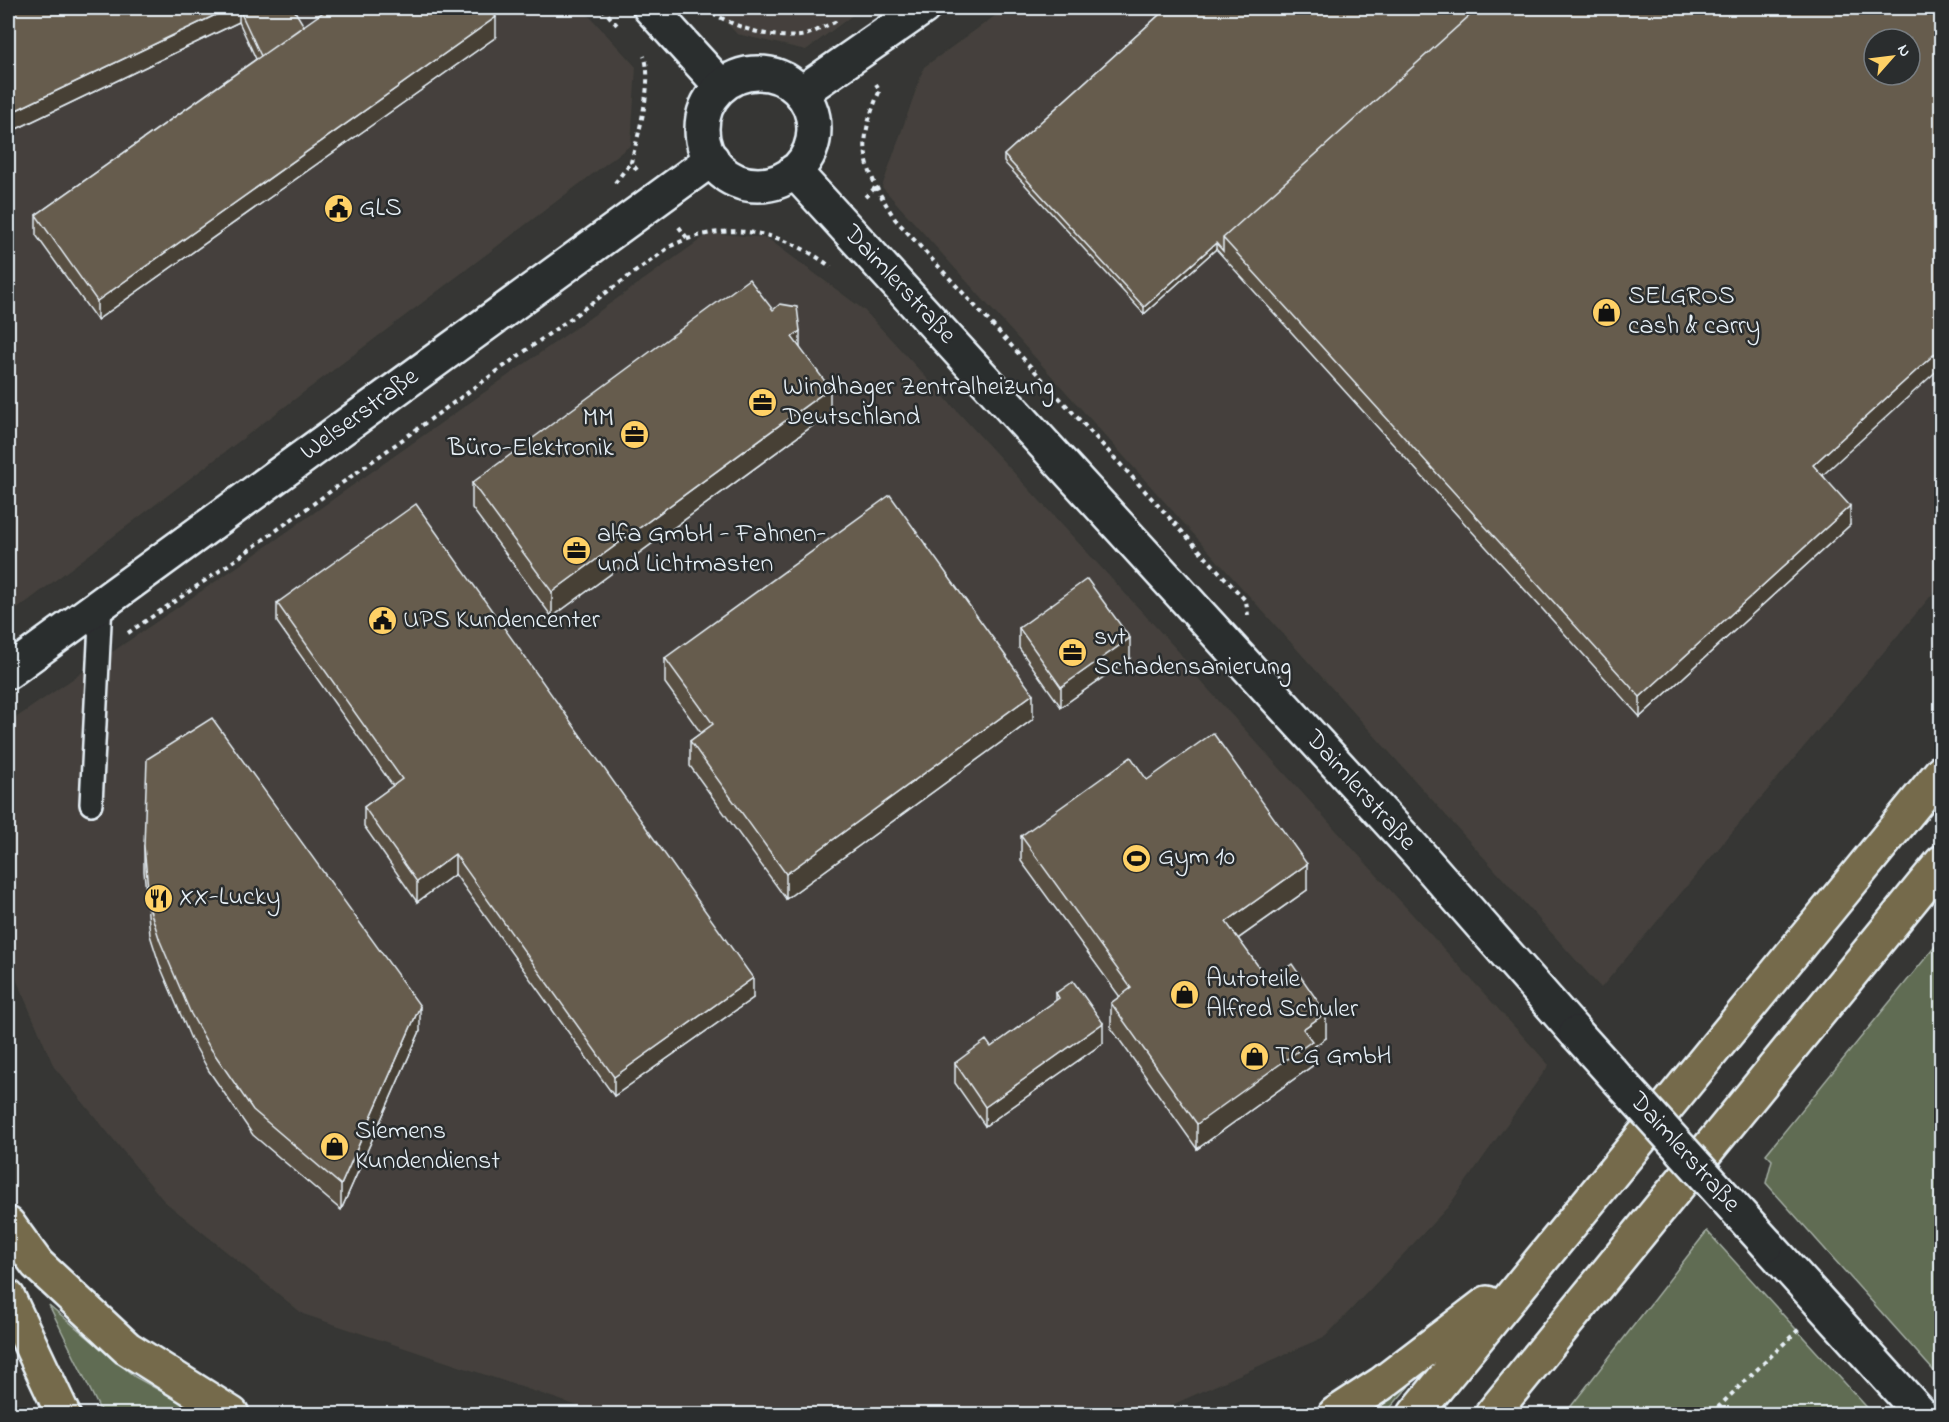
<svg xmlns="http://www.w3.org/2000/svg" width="1949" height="1422" viewBox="0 0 1949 1422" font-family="'Indie Flower',sans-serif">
<rect width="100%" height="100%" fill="#363634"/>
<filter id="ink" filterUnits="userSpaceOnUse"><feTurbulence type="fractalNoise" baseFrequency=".0167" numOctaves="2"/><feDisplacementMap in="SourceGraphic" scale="12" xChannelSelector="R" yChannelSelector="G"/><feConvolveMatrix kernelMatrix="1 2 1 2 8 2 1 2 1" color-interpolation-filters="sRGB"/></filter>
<g filter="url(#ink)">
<path fill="#44413c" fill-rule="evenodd" d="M8 8H582L636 67 631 145 8 616Z
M712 8H862L806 50 737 34Z
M1006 8H1941V584L1601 988 882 187 924 67ZM1874 39H1910V75H1874Z
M710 233 767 238 864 310 1179 652 1198 678 1549 1065 1448 1207 1326 1336 1152 1414H602L303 1314 164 1201 54 1067 8 960V723L247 560Z"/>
<path fill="#616c52" stroke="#a4aea5" stroke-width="1.5" d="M1941 939V1379L1766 1183 1772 1160 1766 1154Z
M1707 1231 1873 1414H1565Z
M49 1305 135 1377 202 1414H102Z
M1409 1386 1385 1414H1359Z"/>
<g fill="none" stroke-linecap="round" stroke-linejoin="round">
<defs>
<path id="lane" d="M91 804 101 603"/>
<path id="street" d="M650 8 721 86"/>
<path id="secondary" d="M702 129a56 56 0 1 1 112 0a56 56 0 1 1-112 0Z
M802 92 923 8
M794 171 1418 853 1576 1033
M8 672 712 159
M1767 1244 1921 1414"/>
<path id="highway" d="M8 1224 37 1264 127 1348 232 1414
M8 1297 63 1414
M1335 1414 1381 1384 1487 1303
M1415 1414 1942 771
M1492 1414 1942 862"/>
</defs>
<use href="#lane" stroke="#e8f1f8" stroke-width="26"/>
<use href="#street" stroke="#e8f1f8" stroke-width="38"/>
<use href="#secondary" stroke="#e8f1f8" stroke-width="38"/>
<use href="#highway" stroke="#e8f1f8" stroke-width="38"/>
<path stroke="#e8f1f8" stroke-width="4" stroke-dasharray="4.5 4.5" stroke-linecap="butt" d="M602 8 617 25
M705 8C731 26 767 39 800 36 811 35 824 26 835 22L837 25
M876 84 880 90C855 147 863 168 895 219L1246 601 1248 615
M637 170 631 162C638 137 654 80 644 56
M615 183 631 162
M865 197 875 188
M679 227 687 238
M128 633 231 563 671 246C727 219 784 231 831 267
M1711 1414 1799 1329"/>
<use href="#lane" stroke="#2a2d2e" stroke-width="21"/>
<use href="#street" stroke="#2a2d2e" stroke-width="33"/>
<use href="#secondary" stroke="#2a2d2e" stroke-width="33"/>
<use href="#highway" stroke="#746b4b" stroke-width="33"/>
<defs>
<path id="secondary-bridge" d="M1576 1033 1767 1244"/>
</defs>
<use href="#secondary-bridge" stroke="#e8f1f8" stroke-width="38" stroke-linecap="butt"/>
<use href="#secondary-bridge" stroke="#2a2d2e" stroke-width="33"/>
</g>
<path fill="#584f42" stroke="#e8f1f8" stroke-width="1.5" d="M8 8H293L303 26 496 37 97 320 36 235V215L256 59 239 22 8 133Z
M1167 8 1823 475 1850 525 1640 717 1216 249 1144 314 1004 162V155Z
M800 348 830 413 552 617 472 508V483Z
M277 603 753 998 614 1096 455 874 417 902 364 826V807L393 786 277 622Z
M1019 628 1130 658 1061 707 1019 648Z
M665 658 1033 719 786 899 690 766V741L701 733 665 683Z
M1147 780 1307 890 1238 939 1269 981 1326 1038 1312 1048V1066L1197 1149 1111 1028V1003L1120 997 1021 861V836Z
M144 846 420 1031 341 1210 253 1135 209 1071 191 1039 160 966 150 935 144 871Z
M1056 993 1103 1043 985 1126 955 1083V1063L991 1047 1056 1001Z"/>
<path fill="#474036" stroke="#e8f1f8" stroke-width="1.5" d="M230 8H270L239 9V22L8 133V114Z
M496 17V37L97 320V301Z
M1216 243V249L1144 314V307Z
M800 331V356L792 337Z
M1941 348V367L1813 484V465Z
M830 388V413L552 617V592Z
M1850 506V525L1640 717V697Z
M1130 638V658L1061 707V687Z
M1033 694V719L786 899V874Z
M455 854V874L417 902V882Z
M1307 864V890L1226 947V922Z
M753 978V998L614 1096V1077Z
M420 1006V1031L341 1210V1185Z
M1326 1013V1038L1312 1048V1066L1197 1149V1124L1303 1029Z
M1103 1023V1043L985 1126V1107Z"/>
<path fill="#665c4d" stroke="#e8f1f8" stroke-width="1.5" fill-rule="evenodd" d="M8 8H230L8 114Z
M242 8H293L304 26 261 56 239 9Z
M329 8H489L496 17 97 301 36 215Z
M1167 8H1478L1223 238V251L1216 243 1144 307 1004 155Z
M1478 8H1941V348L1813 465 1850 506 1640 697 1223 238ZM1874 39H1910V75H1874Z
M749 279 773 310 780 304 797 307 800 331 792 337 830 388 552 592 472 483Z
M890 495 1033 694 786 874 690 741 713 724 665 658Z
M416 504 753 978 614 1077 455 854 417 882 364 807 402 779 277 603Z
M1087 579 1130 638 1061 687 1019 628Z
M212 718 420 1006 341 1185 253 1110 209 1046 191 1014 160 941 150 910 144 846 147 759Z
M1213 733 1307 864 1226 922 1269 981 1292 964 1326 1013 1303 1029 1312 1041 1197 1124 1111 1003 1131 988 1021 836 1131 757 1147 780Z
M1073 981 1103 1023 985 1107 955 1063 986 1040 991 1047 1059 998 1056 993Z"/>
</g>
<defs>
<symbol id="civic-disc" viewBox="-11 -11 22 22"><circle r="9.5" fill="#ffd166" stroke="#2a2d2e"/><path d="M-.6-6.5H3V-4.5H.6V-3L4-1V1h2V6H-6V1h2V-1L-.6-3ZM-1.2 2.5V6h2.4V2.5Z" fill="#111"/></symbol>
<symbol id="shop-disc" viewBox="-11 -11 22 22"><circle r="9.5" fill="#ffd166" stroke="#2a2d2e"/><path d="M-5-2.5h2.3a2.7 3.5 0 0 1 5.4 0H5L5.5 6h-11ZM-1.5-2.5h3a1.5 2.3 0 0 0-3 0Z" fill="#111"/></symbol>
<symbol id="office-disc" viewBox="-11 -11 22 22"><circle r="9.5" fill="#ffd166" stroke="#2a2d2e"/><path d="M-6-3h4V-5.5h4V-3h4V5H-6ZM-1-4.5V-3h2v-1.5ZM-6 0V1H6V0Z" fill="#111"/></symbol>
<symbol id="stadium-disc" viewBox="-11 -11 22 22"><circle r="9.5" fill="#ffd166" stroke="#2a2d2e"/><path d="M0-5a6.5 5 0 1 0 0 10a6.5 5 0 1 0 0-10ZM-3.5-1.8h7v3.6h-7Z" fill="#111"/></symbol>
<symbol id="restaurant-disc" viewBox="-11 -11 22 22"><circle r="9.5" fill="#ffd166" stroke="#2a2d2e"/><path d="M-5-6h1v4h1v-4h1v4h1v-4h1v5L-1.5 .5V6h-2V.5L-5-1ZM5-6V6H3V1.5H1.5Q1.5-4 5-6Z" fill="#111"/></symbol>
</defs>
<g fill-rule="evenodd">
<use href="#civic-disc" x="322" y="192" width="33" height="33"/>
<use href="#shop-disc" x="1590" y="296" width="33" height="33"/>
<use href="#office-disc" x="746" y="386" width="33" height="33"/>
<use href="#office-disc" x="618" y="418" width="33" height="33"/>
<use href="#office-disc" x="560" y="534" width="33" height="33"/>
<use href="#civic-disc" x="366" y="604" width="33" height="33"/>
<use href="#office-disc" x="1056" y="636" width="33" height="33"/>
<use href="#stadium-disc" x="1120" y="842" width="33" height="33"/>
<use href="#restaurant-disc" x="142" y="882" width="33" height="33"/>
<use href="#shop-disc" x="1168" y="978" width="33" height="33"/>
<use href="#shop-disc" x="1238" y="1040" width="33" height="33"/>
<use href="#shop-disc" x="318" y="1130" width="33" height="33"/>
</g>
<g text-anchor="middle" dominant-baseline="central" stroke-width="5" stroke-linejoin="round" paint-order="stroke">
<g font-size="26" fill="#e8f1f8" stroke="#2a2d2e" text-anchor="start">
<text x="359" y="209">GLS</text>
<text x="1628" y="297">SELGROS<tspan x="1628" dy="30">cash &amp; carry</tspan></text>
<text x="783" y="388">Windhager Zentralheizung<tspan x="783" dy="30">Deutschland</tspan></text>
<text x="614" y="419" text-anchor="end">MM<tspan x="614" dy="30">Büro-Elektronik</tspan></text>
<text x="597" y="535">alfa GmbH - Fahnen-<tspan x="597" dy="30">und Lichtmasten</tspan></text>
<text x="403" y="621">UPS Kundencenter</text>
<text x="1094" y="638">svt<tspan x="1094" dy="30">Schadensanierung</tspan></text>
<text x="1158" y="858">Gym 10</text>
<text x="179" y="898">XX-Lucky</text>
<text x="1206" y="980">Autoteile<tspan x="1206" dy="30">Alfred Schuler</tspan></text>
<text x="1275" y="1057">TCG GmbH</text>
<text x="355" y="1132">Siemens<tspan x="355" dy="30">Kundendienst</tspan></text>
</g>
<g font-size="26" fill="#e8f1f8" stroke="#2a2d2e">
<text transform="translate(899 285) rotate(47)">Daimlerstraße</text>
<text transform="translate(360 415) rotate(-36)">Welserstraße</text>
<text transform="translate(1360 791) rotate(48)">Daimlerstraße</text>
<text transform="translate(1684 1153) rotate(48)">Daimlerstraße</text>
</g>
</g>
<rect width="1949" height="1422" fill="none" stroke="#2a2d2e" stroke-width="30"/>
<rect x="15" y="15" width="1919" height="1392" fill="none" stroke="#e8f1f8" stroke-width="2" filter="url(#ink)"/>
<g transform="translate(1892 57) rotate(62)"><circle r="28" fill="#2a2d2e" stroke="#767b7f" stroke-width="1.5"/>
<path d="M0-4.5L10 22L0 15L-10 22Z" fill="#ffd166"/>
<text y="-9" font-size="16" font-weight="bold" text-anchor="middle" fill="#e8f1f8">N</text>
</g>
</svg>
